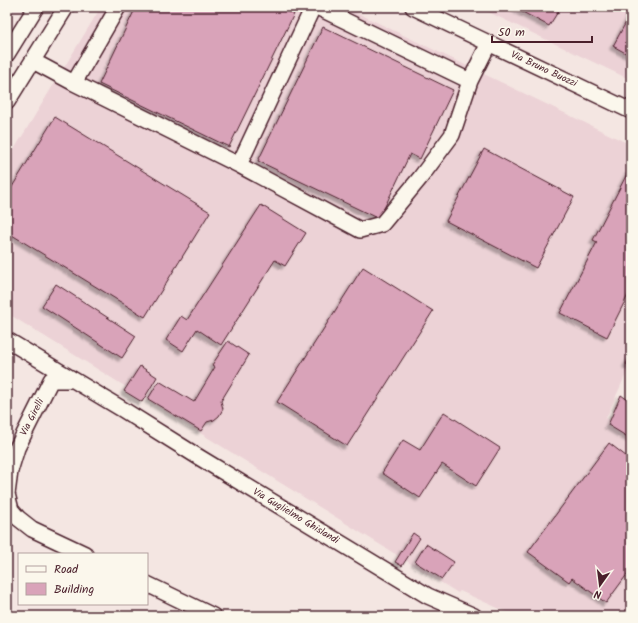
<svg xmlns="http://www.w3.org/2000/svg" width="638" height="623" viewBox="0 0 638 623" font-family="Kalam,sans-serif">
<defs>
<filter id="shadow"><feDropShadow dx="-3.5" dy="3.5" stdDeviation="1" flood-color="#0004"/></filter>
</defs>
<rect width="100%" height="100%" fill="#f4e6e2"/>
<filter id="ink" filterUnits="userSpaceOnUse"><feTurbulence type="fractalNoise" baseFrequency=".025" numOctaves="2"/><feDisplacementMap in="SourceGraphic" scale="8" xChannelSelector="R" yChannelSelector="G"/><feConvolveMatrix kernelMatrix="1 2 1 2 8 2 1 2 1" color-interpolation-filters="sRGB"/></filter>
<g filter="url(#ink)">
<path fill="#ecd2d6" d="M101 7H345L631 145V363L606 418 631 434V616H517L509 613 460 591 458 593 7 313V161Z
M478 7H631V80Z"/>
<path fill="#d9a3b9" stroke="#4a1f2b" filter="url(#shadow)" d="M136 7H279L294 14 229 147 99 84Z
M513 7H561L549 26Z
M631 13V56L613 46Z
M323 27 453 90 420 159 410 154 379 219 258 161Z
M55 117 210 212 145 317 7 232V195Z
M484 149 574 197 536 268 446 221Z
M629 170 631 172V289L607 337 560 313 597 242 593 240Z
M261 205 306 233 285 266 275 260 221 345 197 329 183 351 166 340 181 316 187 320Z
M363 267 433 311 347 446 277 402Z
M56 284 136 336 122 358 42 306Z
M228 341 249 355 221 401 223 409 219 416 214 420 207 422 201 431 148 399 159 381 194 402 215 367 212 365Z
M631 355V367L626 364Z
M140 366 157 377 142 402 124 391Z
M621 395 631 402V439L608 425Z
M444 412 500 448 476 486 442 464 420 498 382 473 403 440 420 450Z
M609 443 631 460V569L606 603 572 578 569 582 528 552Z
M413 533 420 538 402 566 395 562Z
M426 544 454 562 442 579 415 562Z"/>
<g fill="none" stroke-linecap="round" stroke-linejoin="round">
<defs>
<path id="minor" d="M413 7 631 111
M7 54 36 7
M33 61 74 83 239 165 360 230 382 224 420 178 452 135 470 81 317 7
M470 81 489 43
M74 83 118 7
M7 102 66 7
M239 165 313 7
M7 340 122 409 197 456 428 596 474 616
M73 380H51L17 448 10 471 7 494 11 510 18 518 32 529 85 554
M147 584 213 616"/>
</defs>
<use href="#minor" stroke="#4a1f2b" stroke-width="18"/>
<use href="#minor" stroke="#fbf7ec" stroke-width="15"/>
</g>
</g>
<g text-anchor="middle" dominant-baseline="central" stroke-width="3.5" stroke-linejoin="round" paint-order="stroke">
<g font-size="10" fill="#4a1f2b" stroke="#fbf7ec">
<text transform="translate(544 69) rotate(25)">Via Bruno Buozzi</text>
<text transform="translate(32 417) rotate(-63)">Via Girelli</text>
<text transform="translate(296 516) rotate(31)">Via Guglielmo Ghislandi</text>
</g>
</g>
<rect width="638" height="623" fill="none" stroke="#fbf7ec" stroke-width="24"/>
<rect x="12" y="12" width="614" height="599" fill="none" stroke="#4a1f2b" stroke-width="1.5" filter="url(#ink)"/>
<rect x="18" y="553" width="130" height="52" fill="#fbf7ec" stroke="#b4a19f"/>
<rect x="26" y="566" width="20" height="6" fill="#fbf7ec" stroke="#b4a19f"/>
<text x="54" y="573" font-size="12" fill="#4a1f2b">Road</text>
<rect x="26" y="583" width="20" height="12" fill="#d9a3b9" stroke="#b4a19f"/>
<text x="54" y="593" font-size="12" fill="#4a1f2b">Building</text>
<g transform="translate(600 585) rotate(194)" stroke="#fbf7ec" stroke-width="3" paint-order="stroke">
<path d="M0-3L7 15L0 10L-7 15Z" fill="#4a1f2b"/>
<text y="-6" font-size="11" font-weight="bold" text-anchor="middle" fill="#4a1f2b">N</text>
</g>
<path d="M492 36v6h100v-6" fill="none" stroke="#4a1f2b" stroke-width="2"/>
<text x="498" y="36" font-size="12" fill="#4a1f2b" stroke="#fbf7ec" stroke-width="3" paint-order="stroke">50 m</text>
</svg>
